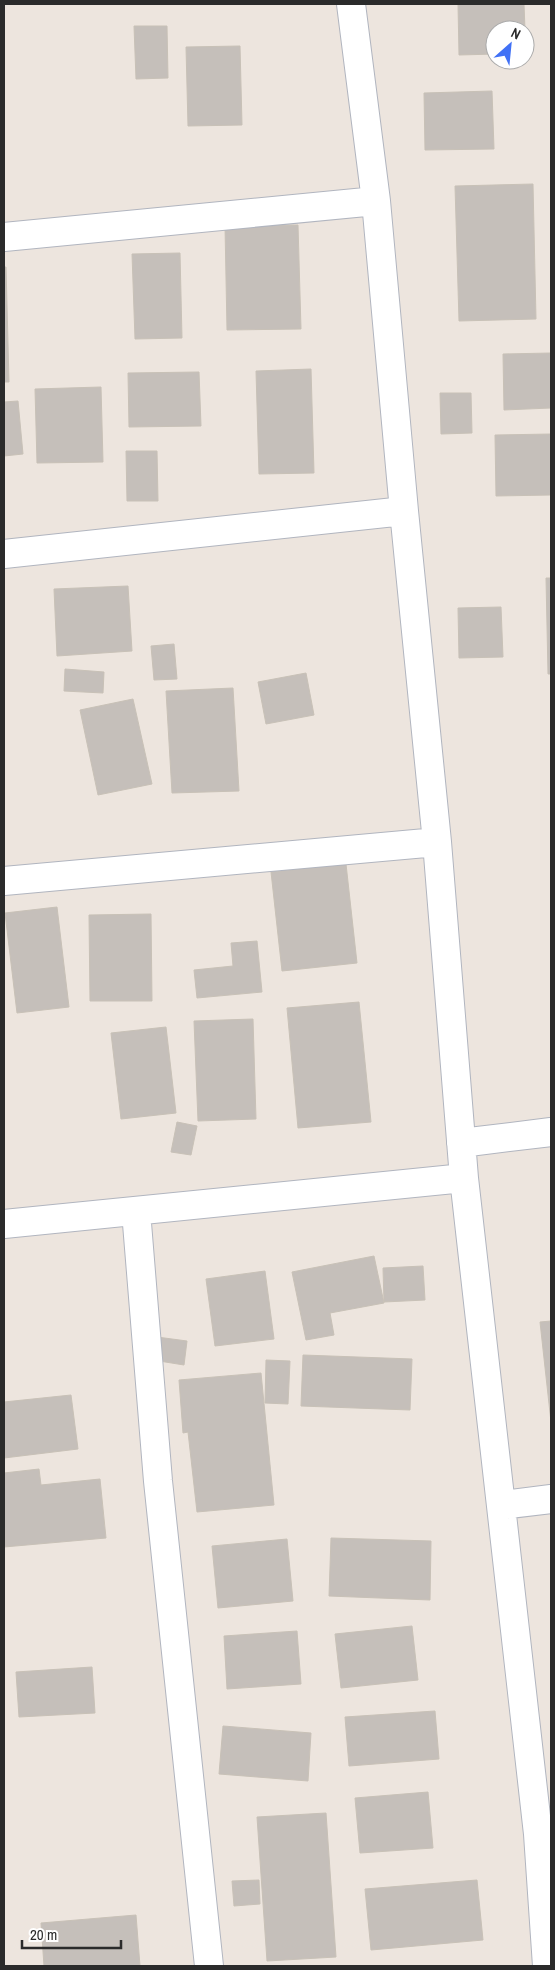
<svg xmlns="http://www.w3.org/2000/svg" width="555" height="1970" viewBox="0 0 555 1970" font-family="'Archivo Narrow',sans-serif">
<rect width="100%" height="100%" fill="#ede5de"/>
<path fill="#c5bfba" stroke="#c8c1b7" d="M458 4H524L525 30H495V54L459 55Z
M134 26H167L168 78 136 79Z
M240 46 242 125 188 126 186 47Z
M492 91 494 149 425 150 424 93Z
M533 184 536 319 459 321 455 186Z
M298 225 301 329 227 330 225 226Z
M180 253 182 338 135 339 132 254Z
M4 267H6L9 382H4Z
M551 353V408L504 410 503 354Z
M311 369 314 473 259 474 256 371Z
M199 372 201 426 129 427 128 373Z
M101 387 103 462 37 463 35 389Z
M440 393H471L472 433 441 434Z
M18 401 23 454 4 456V402Z
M551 434V495L496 496 495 435Z
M126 451H157L158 501H127Z
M546 578H551V674H548Z
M128 586 132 651 57 656 54 589Z
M501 607 503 657 459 658 458 608Z
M174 644 177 679 154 680 151 646Z
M65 669 104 672 103 693 64 691Z
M306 673 314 715 266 724 258 682Z
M233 688 239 791 172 793 166 691Z
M133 699 152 784 98 795 80 710Z
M346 864 357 963 282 971 271 872Z
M57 907 69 1007 17 1013 5 913Z
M151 914 152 1001H90L89 915Z
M257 941 262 992 197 998 194 970 233 966 231 943Z
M359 1002 371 1122 298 1128 287 1008Z
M253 1019 256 1119 198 1121 194 1021Z
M166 1027 176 1113 121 1119 111 1033Z
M177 1122 197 1126 191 1155 171 1152Z
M374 1256 384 1303 330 1313 334 1335 306 1340 292 1272Z
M423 1266 425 1300 384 1302 383 1268Z
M265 1271 274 1339 215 1346 206 1279Z
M551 1321V1422L540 1322Z
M157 1337 187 1341 184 1365 153 1360Z
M303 1355 412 1359 410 1410 301 1406Z
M266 1360 290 1361 288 1404 265 1403Z
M261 1373 274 1505 197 1512 188 1432 183 1433 179 1380Z
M71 1395 78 1449 4 1458V1402Z
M39 1469 41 1485 100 1479 106 1538 4 1547V1473Z
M331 1538 431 1541 430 1600 329 1596Z
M287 1539 293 1601 218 1608 212 1546Z
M412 1626 418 1680 341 1688 335 1634Z
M297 1631 301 1684 227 1689 224 1636Z
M92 1667 95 1713 19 1717 16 1672Z
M435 1711 439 1759 349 1766 345 1717Z
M223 1726 311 1733 308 1781 219 1774Z
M428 1792 433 1848 360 1853 355 1798Z
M326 1813 336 1957 267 1961 257 1817Z
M259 1880 260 1904 234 1906 232 1881Z
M477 1880 483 1940 371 1950 365 1889Z
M136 1915 140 1966H44L41 1923Z"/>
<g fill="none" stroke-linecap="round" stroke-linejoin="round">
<defs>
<path id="street" d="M351 4 376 201 404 511 437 842 464 1178 538 1834 547 1966
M4 237 376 201
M4 554 404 511
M4 881 437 842
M461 1143 551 1132
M136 1211 158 1481 209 1966
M4 1224 464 1178
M502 1505 551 1499"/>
</defs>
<use href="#street" stroke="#b1b5bf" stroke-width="30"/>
<use href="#street" stroke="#fff" stroke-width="28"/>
</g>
<rect width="555" height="1970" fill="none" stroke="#2b2b2b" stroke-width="10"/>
<g transform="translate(510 45) rotate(27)"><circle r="24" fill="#ffffff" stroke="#aaaaaa"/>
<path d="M0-4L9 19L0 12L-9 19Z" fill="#4171f6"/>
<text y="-8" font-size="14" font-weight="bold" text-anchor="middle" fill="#2b2b2b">N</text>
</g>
<path d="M22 1940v8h99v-8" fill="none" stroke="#2b2b2b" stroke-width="2.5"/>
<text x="30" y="1940" font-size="15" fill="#2b2b2b" stroke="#ffffff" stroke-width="4" paint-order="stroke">20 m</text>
</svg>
